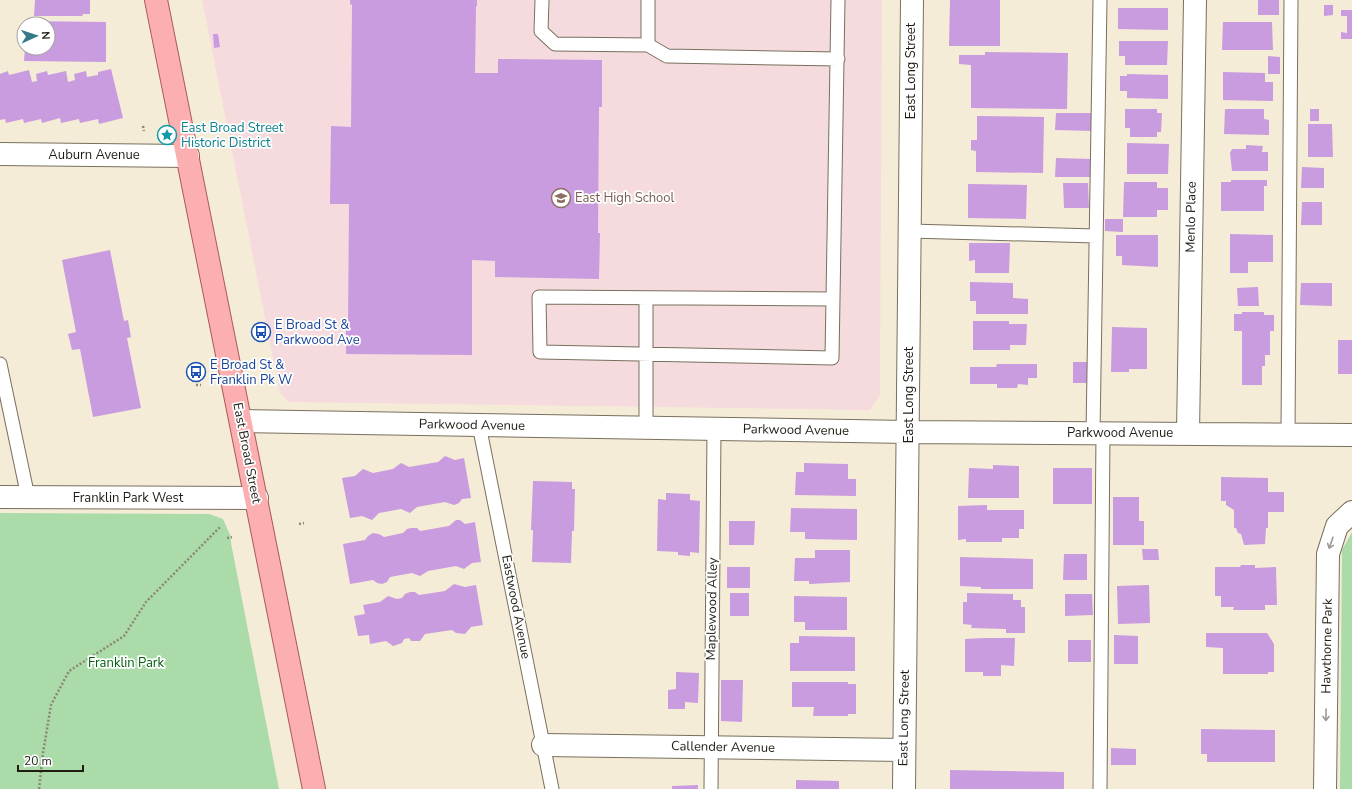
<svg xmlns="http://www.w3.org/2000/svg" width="1352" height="789" viewBox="0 0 1352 789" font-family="'Nunito Sans',sans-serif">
<rect width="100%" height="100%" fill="#f5ecd7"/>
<path fill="#f6dbde" d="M202 0H882L880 395 870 410 288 402 280 393Z"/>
<path fill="#abdba9" d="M0 513 209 514 223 519 231 537V543L279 789H0Z
M1352 532V789H1340L1342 550Z"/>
<path fill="#c99bdf" d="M35 0H90V14H83L82 16H34Z
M350 0H477V6H476L475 73H498V59L602 60V107H599L598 233H600L599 279 495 277V261L472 260V355L346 354V329H348L349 204H330L331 126 351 127 352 5 350 4Z
M950 0H1000V46H949Z
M1258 0H1279V15H1258Z
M1324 5H1333V15L1324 16Z
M1118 8H1168V30L1118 29Z
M1341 10H1352V39H1341V32L1347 33V16H1341Z
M25 21 106 22V62L24 61 25 48H48V24H25Z
M1223 22H1272L1273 50H1222Z
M213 34H218L220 47 214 48Z
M1119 41H1168L1167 65H1125V56H1119Z
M985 52 1068 53 1067 109 971 108V65L959 64V55H985Z
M1268 56 1280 57V74H1268Z
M111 69 123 118 99 124 98 119 80 123 79 119 61 123 60 118 42 123 41 119 24 123 23 119 6 123 5 119 0 120V74L8 71 9 75 29 70 32 82 37 81 36 74 47 71 48 75 66 71 68 82 75 80 74 74 86 71 87 77 98 75V72Z
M1223 72 1265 73V82H1273V101L1223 100Z
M1127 74 1168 75V99L1127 98V91H1120V76H1127Z
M1125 109H1157V113H1162L1161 132H1157V137H1130V128H1125Z
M1225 109H1264V119L1269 120V135L1224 134Z
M1310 109H1319V121H1310Z
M1056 113H1092V131L1055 130Z
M977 116 1044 117 1043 173 976 172V151L971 150V140H977Z
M1308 124H1332L1333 157H1308Z
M1127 143 1169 144 1168 174H1127Z
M1246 145 1263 146 1262 152H1268V171H1232L1230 153 1232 149H1246Z
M1056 158 1091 159V177H1055Z
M1302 167 1324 168V188H1301Z
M1231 180H1267V186H1264V211H1221V182H1231Z
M1124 182H1157V188H1168V210H1157V217H1123Z
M1063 183H1088L1089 208H1064Z
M968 184 1027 185 1026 219 968 218Z
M1302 202H1322V225H1301Z
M1105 219H1123V232L1105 231Z
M1230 234 1273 235V262H1248V273H1230Z
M1116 235H1158V267L1122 265V256H1116Z
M969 243H1010L1009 273H975V260L969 261Z
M110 250 124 321 128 320 131 337 127 338 141 408 93 417 80 349 72 350 68 334 76 332 62 260Z
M970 282 1013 283V298L1028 299V314H976V301H970Z
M1301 283H1332V306L1300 305Z
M1258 287 1259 306H1238L1237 288Z
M1242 312H1264V315H1274V331H1270V355H1265V366H1262V385H1242V331H1234V314H1242Z
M973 321H1009V324H1027L1026 345H1010V350H973Z
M1112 327 1147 328V369H1129V372H1111Z
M1338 340H1352V374H1338Z
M1073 362H1090V383H1073Z
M997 364H1037V378H1028V385L1018 384 1017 388H997V384H970V367H996Z
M445 456 455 460 464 458 471 498 462 499 459 503 454 505 445 502 417 507 410 513 401 509 379 513 372 520 362 516 350 518 342 478 355 476 363 469 373 473 393 469 401 463 409 467 438 462Z
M804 463 848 464V479H856V496L795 495 796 472H804Z
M993 465 1019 466V498H968L969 468 993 469Z
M1053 468H1092V504H1053Z
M1221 477 1268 478V492H1284V512H1268V528H1266L1265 544 1244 545 1241 534 1238 533 1236 528H1234V510L1226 505V501H1221Z
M533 481 572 482V489H575L574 531H572L571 563 532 562 533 530H531Z
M666 493 690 494V500L700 501 699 553 690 552V556L678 555V552L657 551 658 499 666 500Z
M1113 497H1139V521H1144V545H1113Z
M987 505V510H1024V529H1019V538H1002V542H966V539L958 540V506Z
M791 508 857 509V540L805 539V532H790Z
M456 520H460L465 524 475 522 481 562 472 563 464 569 456 566 428 571 420 576 412 573 390 577 387 582 382 584 377 583 373 580 350 584 343 544 365 540 368 536 373 533 379 534 384 537 403 533 407 529 411 528H417L420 531 449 526Z
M729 521H755L754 545H729Z
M1142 549H1158L1159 560H1143Z
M815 550H850V582L809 584V581H794L795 558H815Z
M1064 554H1087V580H1063Z
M960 557 1033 559V589H981V587L960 586Z
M1241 565H1255V568L1276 567 1277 605H1265V610H1233L1234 607H1221V596H1215V567H1240Z
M727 567H750V588H727Z
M454 584 465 587 476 585 483 625 471 627 465 634 456 633 452 630 425 634 420 641H411L409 638 404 639 402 643 393 646 386 641 370 644 369 635 358 636 354 616 365 614 363 605 380 602 388 596 397 599 402 598 405 594 410 592H415L419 595 445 591Z
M1149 585 1150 623 1118 624 1117 586Z
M730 593H749V616H730Z
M967 593 1013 594V600H1021V607H1025V633H1006V629L971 628 972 625 963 624V602H967Z
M1065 594H1092L1093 615 1065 616Z
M794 596 847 597V630H805V622H794Z
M1206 633H1267L1274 644V672H1268V674H1223V648L1206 647Z
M1114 635 1138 636V664H1114Z
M799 636 855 637V671H790V643H799Z
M985 638H1015L1014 666 1001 665V676H983V672H965V639Z
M1068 640H1091V662H1068Z
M676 672 699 673 698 703 685 702V709H668V690L676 689Z
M721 680H743L742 722 721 721Z
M792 682H848V684H856V714H848V716H813L814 707H792Z
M1201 729 1275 730V762H1207V754H1201Z
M1111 748 1136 749V765H1111Z
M950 770 1064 772V789H950Z
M796 780 839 781V789H796Z
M698 785V789H672V786Z"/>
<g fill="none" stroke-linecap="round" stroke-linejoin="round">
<defs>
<path id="service" d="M542 0 541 31 555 44 648 45 667 56 838 59
M648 0V45
M910 231 1096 236
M833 299 539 297 540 352 832 358 838 0
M0 364 28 497
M479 425 552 789
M646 428V298
M1093 433 1100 0
M1288 434 1291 0
M711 789 714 429
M1100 789 1103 433"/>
<path id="minor" d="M0 154 188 156
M241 421 908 432 1352 435
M1188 433 1195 0
M543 745 904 750
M904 789 912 0
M1325 789 1328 554 1337 526 1352 512"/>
<path id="tertiary" d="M0 497 257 498"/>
<path id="primary" d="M156 0 314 789"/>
</defs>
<use href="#service" stroke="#77705d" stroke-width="15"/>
<use href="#minor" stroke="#77705d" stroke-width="24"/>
<use href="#tertiary" stroke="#77705d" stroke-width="24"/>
<use href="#primary" stroke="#ac5857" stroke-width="24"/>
<path stroke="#8c8677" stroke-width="2.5" stroke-dasharray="2 2" stroke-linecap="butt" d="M143 126 144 131
M268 378H273
M196 385H201
M299 524 304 523
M227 538 232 537
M39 789 43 753 51 705 69 671 124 636 146 602 220 527"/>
<use href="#service" stroke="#fff" stroke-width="13"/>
<use href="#minor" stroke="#fff" stroke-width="22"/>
<use href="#tertiary" stroke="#fff" stroke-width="22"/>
<use href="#primary" stroke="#fbafb0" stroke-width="22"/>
</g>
<defs><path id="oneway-shaft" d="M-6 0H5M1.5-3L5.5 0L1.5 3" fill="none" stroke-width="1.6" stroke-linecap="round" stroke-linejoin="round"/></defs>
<g stroke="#9a9995">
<use href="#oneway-shaft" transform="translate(1331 543) rotate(109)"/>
<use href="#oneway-shaft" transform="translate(1326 715) rotate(91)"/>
</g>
<defs>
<symbol id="sight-ring" viewBox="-11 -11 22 22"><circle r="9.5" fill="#fff" stroke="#0f9aa8" stroke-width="1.5"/><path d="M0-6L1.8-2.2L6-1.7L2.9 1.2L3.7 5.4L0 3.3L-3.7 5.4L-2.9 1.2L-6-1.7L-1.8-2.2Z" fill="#0f9aa8"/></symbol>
<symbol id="school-ring" viewBox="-11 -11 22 22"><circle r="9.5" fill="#fff" stroke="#8d6e63" stroke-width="1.5"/><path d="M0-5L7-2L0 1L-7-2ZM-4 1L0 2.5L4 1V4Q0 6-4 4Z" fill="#8d6e63"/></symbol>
<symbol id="bus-ring" viewBox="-11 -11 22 22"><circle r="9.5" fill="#fff" stroke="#1a4fb4" stroke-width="1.5"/><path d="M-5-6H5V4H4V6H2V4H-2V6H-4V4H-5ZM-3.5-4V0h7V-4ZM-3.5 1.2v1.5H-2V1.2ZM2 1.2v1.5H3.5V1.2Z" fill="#1a4fb4"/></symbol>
</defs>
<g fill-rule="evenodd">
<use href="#sight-ring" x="156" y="124" width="22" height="22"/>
<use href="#school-ring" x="550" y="187" width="22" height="22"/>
<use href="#bus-ring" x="250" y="321" width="22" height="22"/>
<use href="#bus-ring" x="185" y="361" width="22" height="22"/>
</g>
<g text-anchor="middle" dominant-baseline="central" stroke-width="3.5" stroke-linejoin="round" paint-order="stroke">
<g font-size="13" fill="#1f1c14" stroke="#fff">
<text transform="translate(911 71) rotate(-90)">East Long Street</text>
<text x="94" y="155">Auburn Avenue</text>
<text transform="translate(1191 217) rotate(-89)">Menlo Place</text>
<text transform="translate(909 395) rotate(-90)">East Long Street</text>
<text transform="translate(472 425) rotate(1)">Parkwood Avenue</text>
<text transform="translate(796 430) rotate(1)">Parkwood Avenue</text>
<text x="1120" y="433">Parkwood Avenue</text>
<text transform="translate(247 453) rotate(79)">East Broad Street</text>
<text x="128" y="498">Franklin Park West</text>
<text transform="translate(516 607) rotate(79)">Eastwood Avenue</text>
<text transform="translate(712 609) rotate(-89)">Maplewood Alley</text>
<text transform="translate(1327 646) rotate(-89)">Hawthorne Park</text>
<text transform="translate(904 718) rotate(-89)">East Long Street</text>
<text transform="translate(723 747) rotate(1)">Callender Avenue</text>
</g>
<g font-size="13" fill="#0d838f" stroke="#fff" text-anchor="start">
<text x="181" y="128">East Broad Street<tspan x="181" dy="15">Historic District</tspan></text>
</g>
<g font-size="13" fill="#785e54" stroke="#fff" text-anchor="start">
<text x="575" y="198">East High School</text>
</g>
<g font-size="13" fill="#164399" stroke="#fff" text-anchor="start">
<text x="275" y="325">E Broad St &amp;<tspan x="275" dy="15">Parkwood Ave</tspan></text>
<text x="210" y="365">E Broad St &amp;<tspan x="210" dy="15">Franklin Pk W</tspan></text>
</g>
<g font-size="13" fill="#005f0d" stroke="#fff">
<text x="126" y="663">Franklin Park</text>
</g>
</g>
<g transform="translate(36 36) rotate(87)"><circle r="19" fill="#ffffff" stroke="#a5a4a1"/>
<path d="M0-3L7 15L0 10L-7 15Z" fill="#357988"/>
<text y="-6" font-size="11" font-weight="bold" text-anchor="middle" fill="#1f1c14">N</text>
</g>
<path d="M18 765v6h65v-6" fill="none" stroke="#1f1c14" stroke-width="2"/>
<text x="24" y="765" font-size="12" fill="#1f1c14" stroke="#ffffff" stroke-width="3" paint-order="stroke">20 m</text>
</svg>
